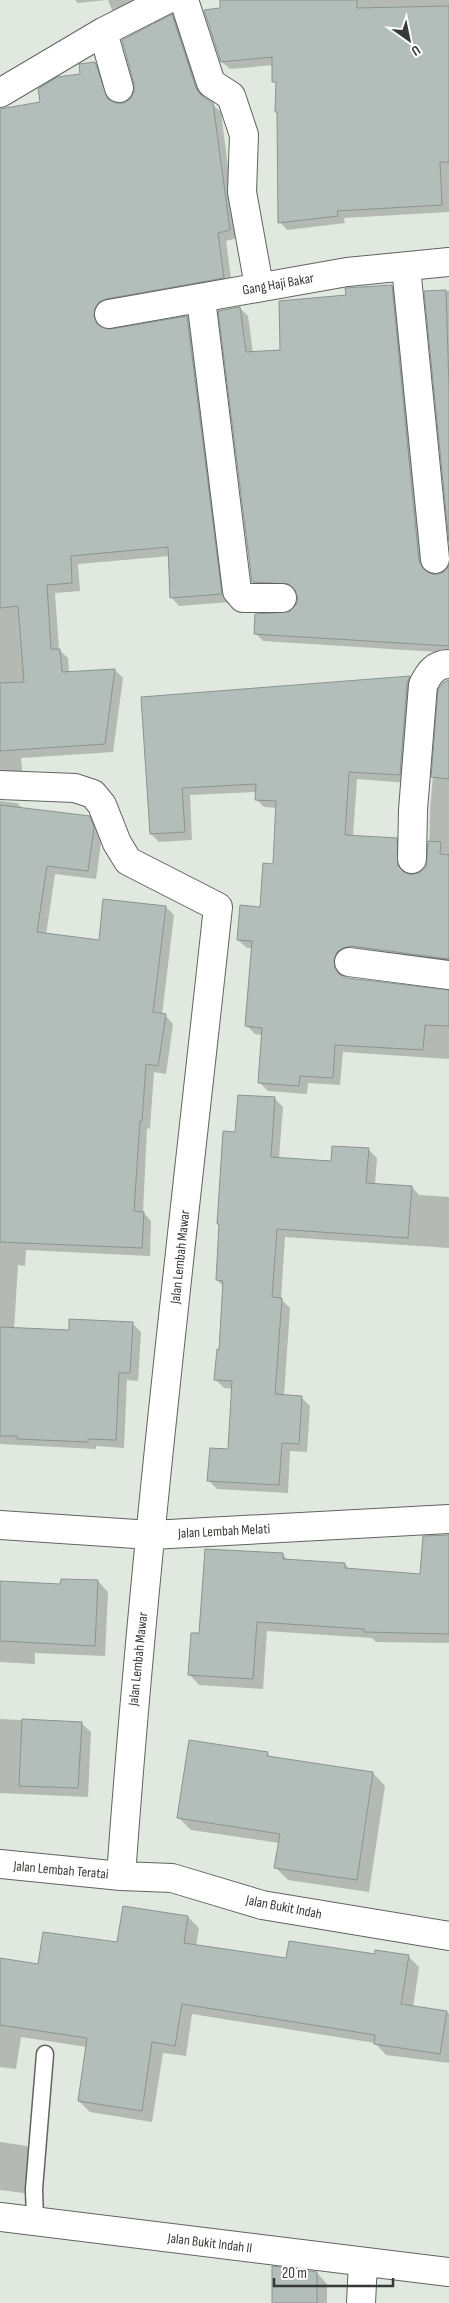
<svg xmlns="http://www.w3.org/2000/svg" width="449" height="2303" viewBox="0 0 449 2303" font-family="'Sofia Sans Condensed',sans-serif">
<rect width="100%" height="100%" fill="#e1e8e0"/>
<path fill="#0003" d="M75 0H106L78 3Z
M108 0H150L119 17 112 10Z
M221 0H449V212L344 218 345 223 287 230 280 222 277 85 274 82V65L230 69 222 62Z
M172 16 180 24 204 97 221 112 237 238 226 241 232 286 102 317 101 325 103 330 111 331 187 317 195 326 230 602 179 606 171 597 170 556 78 564 80 591 55 593 59 650 68 658 69 673 115 670 123 678 113 752 21 758 23 778 0 780V109L41 103 82 75 95 63 103 71 114 104H124L131 99Z
M392 286 400 294 427 570 429 574 436 576 445 572 449 568V657L438 652 263 641 255 633 290 613 297 606 299 597 297 592 261 590 253 582 240 308 248 316 253 353 281 351 347 296Z
M449 291V529L425 292Z
M409 678 417 686 408 783 357 779 353 836 396 840 404 848 406 874 412 876 421 874 426 868 429 860 430 811 440 690 449 681V966L341 969 342 977 347 979 449 992V1059L343 1052 340 1085 308 1083 307 1094 268 1091 260 1083 263 1035 255 1034 247 1026 252 948H247L238 940 262 908 274 865 277 808 264 807 256 799 257 792 190 795 192 840 159 842 151 834 142 698Z
M0 801 17 803 23 809 89 817 98 826 102 836 96 879 55 874 46 935 101 941 166 907 174 915 162 1015H165L173 1024 166 1074 154 1072 150 1129 147 1128 143 1212 151 1221 150 1256 26 1250 25 1266 18 1265 14 1329 70 1331 132 1323 141 1332 138 1381 127 1380 124 1448 96 1446V1449L0 1444Z
M275 1099 283 1107 279 1158 332 1162 369 1150 377 1158 375 1185 412 1187 419 1195 449 1197V1248L285 1237 281 1299 290 1308 284 1396 301 1397 310 1406 307 1452 290 1451 288 1493 217 1489 209 1481 229 1450 233 1389 224 1388 216 1380 220 1351 224 1287 217 1280 220 1226 218 1224 236 1133Z
M283 1555 288 1560 345 1564 350 1570 421 1575 449 1560V1643L376 1642 372 1638 267 1631 263 1689 199 1685 189 1674 200 1635Z
M98 1581 108 1592 105 1656 35 1653V1664L0 1662V1583L61 1586Z
M0 1719 81 1723 91 1732 88 1797 0 1793Z
M267 1753 273 1759 373 1773 385 1786 369 1892 288 1880 275 1867 279 1843 191 1830 178 1817Z
M188 1917 199 1928 196 1946 287 1960 376 1955 408 1956 419 1967 413 2008 449 2013V2063L386 2055 375 2043 192 2014 186 2056 163 2053 152 2122 90 2112 79 2101 87 2047 21 2037 16 2069 0 2067V1960L39 1965 118 1944Z
M0 2142 27 2146 36 2155 31 2194 0 2190Z
M317 2273 327 2284V2303H274Z"/>
<path fill="#b3beba" stroke="#8a9490" d="M220 0H357V8L449 6V162H440L442 205 337 211 338 216 278 223 277 112H275L276 82H272V57L221 62 204 10 220 8Z
M172 14 196 88 202 96 213 103 230 230 218 233 224 278 106 299 99 302 95 308 94 316 97 324 103 328 111 329 187 316 222 594 170 598 168 547 71 556 72 583 47 585 51 649H60L62 672 115 669 105 744 0 751V683L24 682 18 606 0 608V109L40 102 38 89 57 77 80 74 79 64 95 62 108 99 116 103H124L131 98 134 91V84L122 40Z
M392 285 419 561 423 568 429 573 436 575 444 572 449 566V646L254 634 255 614 289 612 296 605 298 598 295 590 289 584 252 582 218 311 240 307 246 352 280 350 279 301 346 295 345 288Z
M446 290 449 387V542L424 291Z
M410 676 407 684 400 775 349 772 345 835 397 838 398 866 404 872 411 875 420 872 426 867 428 841 441 842 440 854 449 855V959L351 946 343 948 337 952 334 960 335 968 339 974 347 978 449 990V1026L425 1025 423 1050 335 1045 333 1078 300 1076 299 1086 258 1083 262 1028 245 1026 252 941 237 940 240 905 260 907 263 863 273 864 276 801 255 800 256 784 182 788 185 832 150 834 141 697Z
M449 680V779L431 777 438 689 444 682Z
M0 805 90 816 94 827 88 871 47 866 37 932 99 940 103 899 166 906 153 1012 166 1014 158 1066 146 1064 142 1121H140L134 1211 144 1212 142 1248 0 1242Z
M238 1095 275 1097 271 1157 331 1161 332 1146 369 1148 366 1183 412 1186 408 1238 277 1229 272 1297 282 1298 275 1394 302 1396 299 1444 282 1443 279 1485 207 1481 210 1448 228 1449 232 1381 214 1380 217 1349 219 1350 223 1281 216 1280 219 1224H217L223 1131 235 1132Z
M69 1319 133 1322 130 1373H119L116 1440 88 1439V1442L17 1439V1436H0V1327L69 1330Z
M449 1535V1634L364 1632V1629L257 1622 253 1679 188 1675 191 1633H199L205 1549 283 1553V1559L345 1563V1568L420 1574 423 1536Z
M61 1579 98 1580 95 1646 0 1641V1581L60 1584Z
M22 1719 82 1722 78 1788 19 1786Z
M189 1740 268 1752 267 1756 373 1772 357 1880 274 1868 280 1834 177 1818Z
M123 1906 188 1916 184 1943 286 1958 289 1941 375 1954V1950L409 1955 401 2004 447 2011 440 2054 374 2044 375 2035 182 2004 175 2046 152 2042 142 2111 78 2101 87 2038 0 2025V1958L38 1964 43 1932 117 1942Z
M272 2266 317 2272V2303H272Z"/>
<g fill="none" stroke-linecap="round" stroke-linejoin="round">
<defs>
<path id="lane" d="M35 2221 34 2189 45 2054"/>
<path id="street" d="M184 0 211 83 231 96 244 135 242 192 259 286
M103 32 119 88
M0 93 103 32 166 0
M406 267 435 559
M201 299 237 591 243 598H282
M109 314 347 272 449 262
M0 785 75 788 93 794 102 805 117 843 128 861 218 907C183 1230 144 1552 121 1876
M412 859 413 810 423 685C429 673 435 664 449 664
M349 962 449 975
M0 1525 151 1535 449 1519
M0 1864 121 1876 172 1878 262 1905 449 1936
M0 2217 449 2272
M361 2303 363 2262"/>
</defs>
<use href="#lane" stroke="#5f655e" stroke-width="19"/>
<use href="#street" stroke="#5f655e" stroke-width="30"/>
<use href="#lane" stroke="#fff" stroke-width="16"/>
<use href="#street" stroke="#fff" stroke-width="28"/>
</g>
<g text-anchor="middle" dominant-baseline="central" stroke-width="4.5" stroke-linejoin="round" paint-order="stroke">
<g font-size="14" fill="#373a36" stroke="#fff">
<text transform="translate(278 284) rotate(-10)">Gang Haji Bakar</text>
<text transform="translate(180 1257) rotate(-84)">Jalan Lembah Mawar</text>
<text transform="translate(224 1531) rotate(-3)">Jalan Lembah Melati</text>
<text transform="translate(138 1659) rotate(-84)">Jalan Lembah Mawar</text>
<text transform="translate(61 1870) rotate(5)">Jalan Lembah Teratai</text>
<text transform="translate(284 1907) rotate(11)">Jalan Bukit Indah</text>
<text transform="translate(210 2243) rotate(7)">Jalan Bukit Indah II</text>
</g>
</g>
<g transform="translate(409 40) rotate(147)" stroke="#ffffff" stroke-width="4" paint-order="stroke">
<path d="M0-4L9 19L0 12L-9 19Z" fill="#373a36"/>
<text y="-8" font-size="14" font-weight="bold" text-anchor="middle" fill="#373a36">U</text>
</g>
<path d="M274 2278v8h119v-8" fill="none" stroke="#373a36" stroke-width="2.5"/>
<text x="282" y="2278" font-size="15" fill="#373a36" stroke="#ffffff" stroke-width="4" paint-order="stroke">20 m</text>
</svg>
